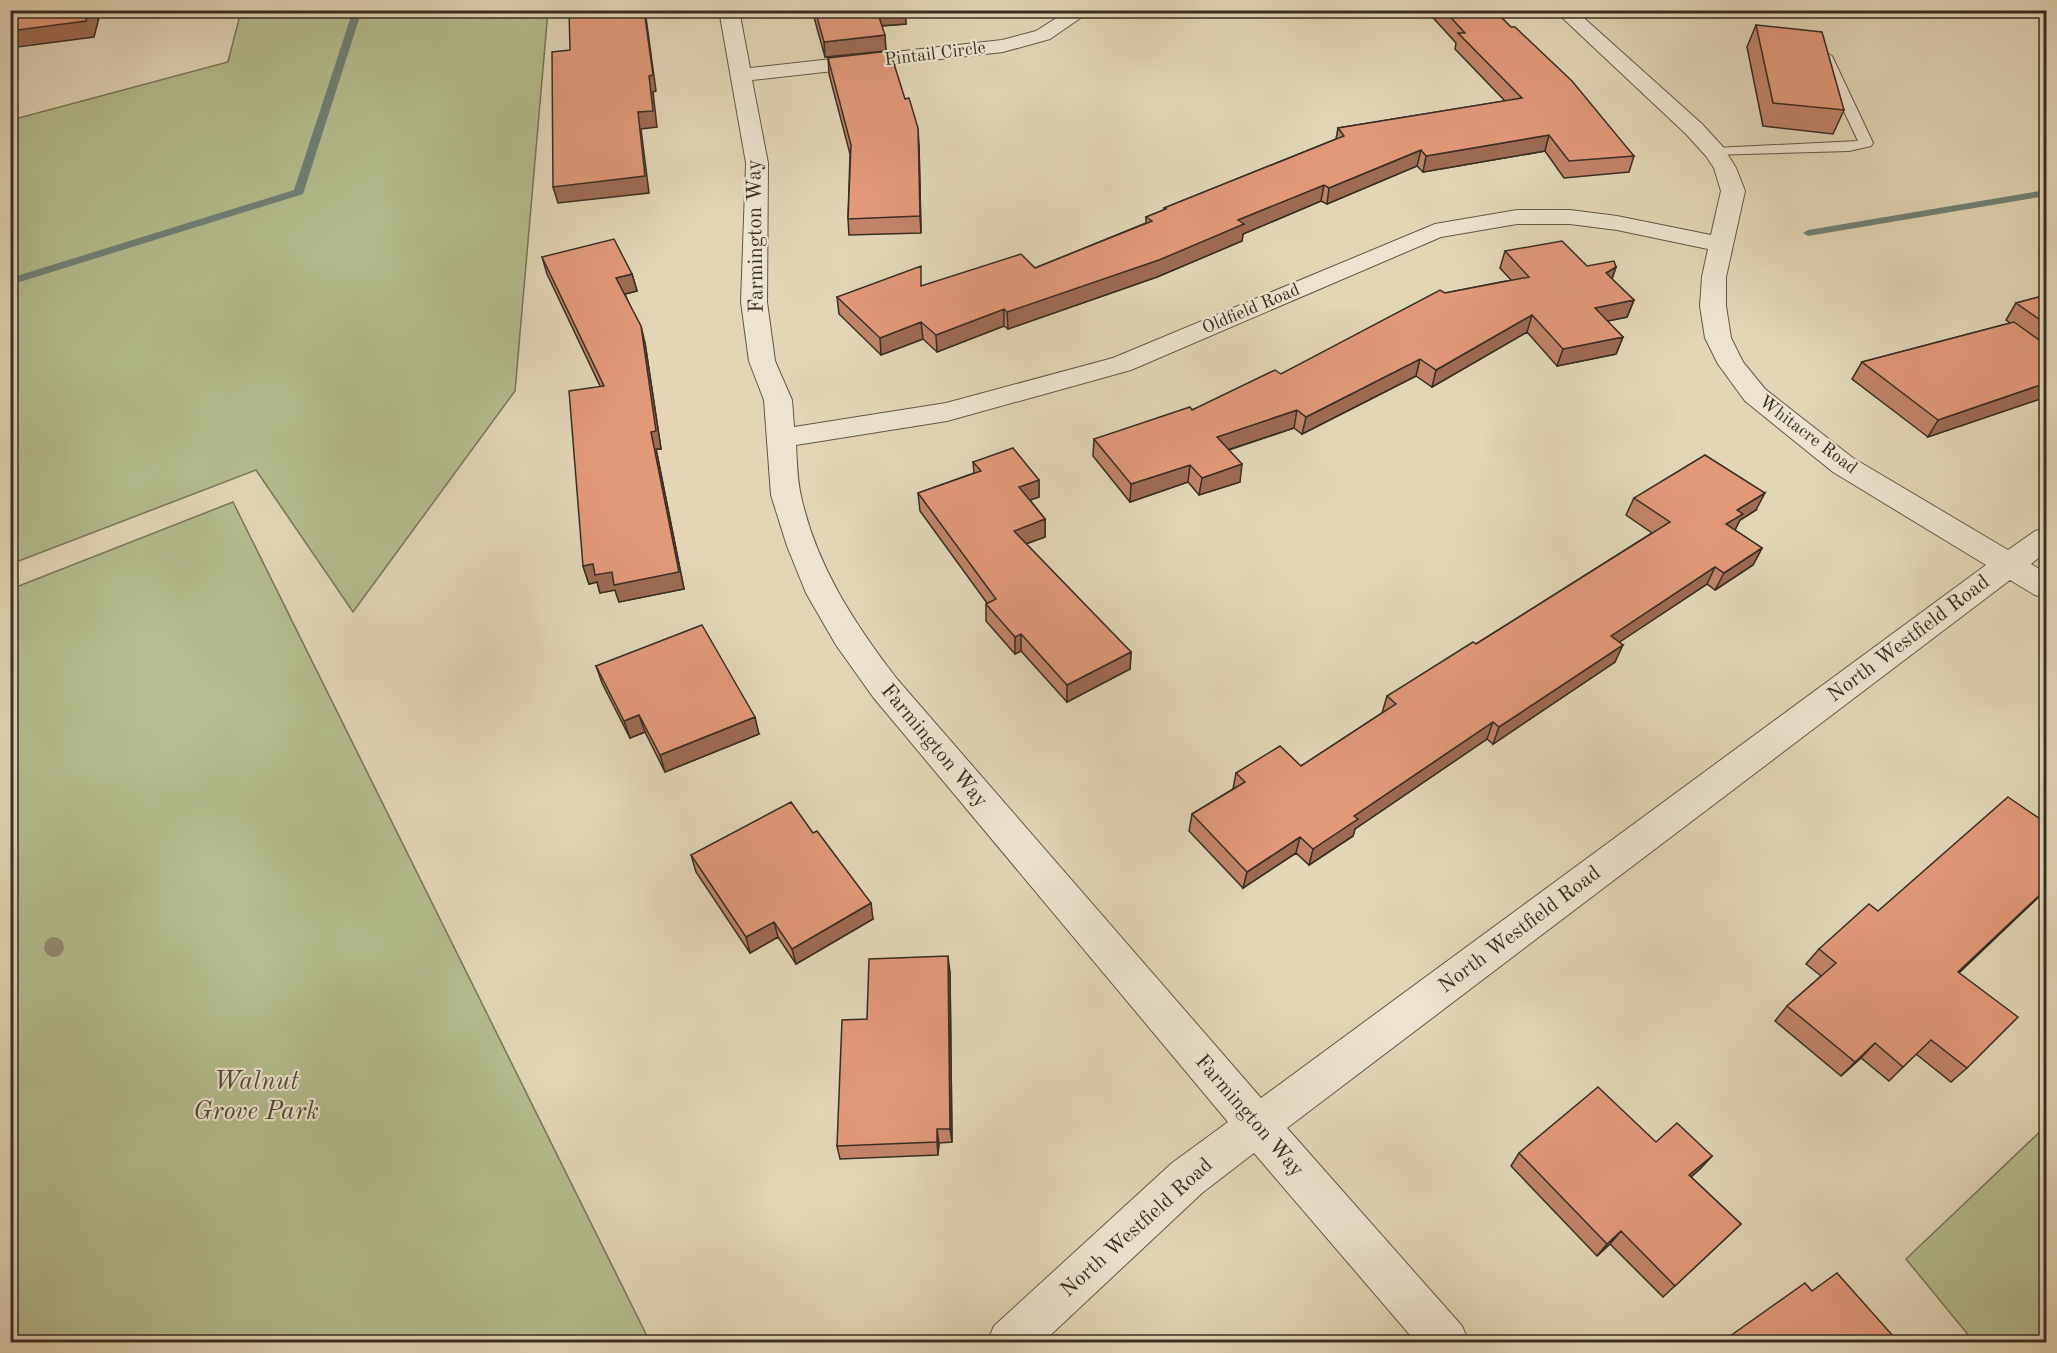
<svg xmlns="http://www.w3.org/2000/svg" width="2057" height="1353" viewBox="0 0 2057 1353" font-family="'Old Standard TT',serif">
<rect width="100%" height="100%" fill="#e2d6b7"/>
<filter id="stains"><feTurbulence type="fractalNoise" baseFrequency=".00333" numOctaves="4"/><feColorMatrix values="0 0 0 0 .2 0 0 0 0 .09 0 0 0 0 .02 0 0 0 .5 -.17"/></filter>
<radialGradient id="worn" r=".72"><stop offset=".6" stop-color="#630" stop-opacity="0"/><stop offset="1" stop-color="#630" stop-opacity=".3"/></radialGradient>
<path fill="#b4bd8e" stroke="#767659" stroke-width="1.5" d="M241 11H548L515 391 353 612 256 470 11 564V120L228 62Z
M233 502 650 1342H11V589Z
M2046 1126V1342H1974L1906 1259Z"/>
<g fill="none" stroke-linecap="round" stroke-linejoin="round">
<path fill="#708177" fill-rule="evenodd" d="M353 10H362L303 194 10 285V278L294 190Z
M2046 190V196L1808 236 1803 233 1808 230Z"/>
<defs>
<path id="service" d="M1825 52 1832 56 1873 143 1871 146 1849 151 1710 155 1708 152 1710 149 1715 148 1858 141 1818 56Z"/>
<path id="minor" d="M719 10H739L750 68 1002 40 1036 31 1069 10H1092L1050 39 1003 52 752 80 768 163 767 302 775 361 792 400 794 427 946 403 1113 358 1435 224 1517 210H1570L1617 216 1711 235 1721 191 1714 168 1706 156 1686 134 1554 10H1575L1702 124 1723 147 1736 168 1745 191 1726 277V306L1731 338 1743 362 1765 389 1853 458 2008 550 2035 531 2046 528V552L2031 564 2046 573V598L2035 595 2010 580 1287 1128 1462 1326 1469 1342H1416L1254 1153 1202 1193 1043 1342H987L994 1326 1172 1163 1228 1122 873 697 836 645 806 593 787 546 771 495 764 400 749 361 741 302 746 163ZM1517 224H1570L1617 230 1708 249 1702 277 1700 306 1705 338 1718 364 1745 401 1833 472 1986 565 1261 1098 897 679C854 623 816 565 801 496 797 479 797 461 796 445L947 421 1131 370 1441 237Z"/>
</defs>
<use href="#service" stroke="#625849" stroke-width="2"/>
<use href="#minor" stroke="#625849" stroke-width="2"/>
<use href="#service" fill="#ece4d0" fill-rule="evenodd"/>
<use href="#minor" fill="#ece4d0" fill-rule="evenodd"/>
</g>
<circle fill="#928a72" cx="54" cy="947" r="10"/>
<path fill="#c28469" stroke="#382e24" stroke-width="1.5" d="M812 10H905L906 24 882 26 886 51 825 57Z
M1277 10H1290L1289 16Z
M1426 10H1494L1634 156 1629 172 1564 178 1545 151 1423 172 1417 166 1327 204 1321 201 1243 234 1242 241 1157 277 1008 329 1004 326 937 352 923 339 881 355 839 314 837 297 922 286 1035 268 1146 223V217L1164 210V208L1336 139 1338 128 1505 101 1455 49 1456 43Z
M1756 25 1844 110 1833 134 1763 126 1747 47Z
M828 58 919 145 921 233 849 235 848 219 850 154 829 74Z
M1505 251 1587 266 1616 267 1612 279 1634 300 1627 317 1607 321 1623 337 1616 354 1557 366 1527 332 1432 387 1416 376 1302 434 1294 428 1229 450 1240 482 1199 495 1188 482 1130 502 1093 456 1094 439 1192 410 1281 374 1445 293 1511 280 1500 268Z
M542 257 632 274 637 291 625 294 645 343 661 449H656L684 589 619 602 615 590 600 593 597 582 589 584 583 566 600 386 547 274Z
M2046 295V397L1928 437 1852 379 1862 362 2010 323 2006 320 2016 303Z
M973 462 1039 480V497L1030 500 1045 519V537L1026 544 1131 652 1130 669 1067 702 1021 651 1015 654 986 621V604L987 603 920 511 918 493 974 473Z
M1634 498 1756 510 1740 520 1735 530 1762 548 1753 565 1715 590 1707 584 1619 642 1615 662 1493 744 1487 739 1355 829 1353 836 1309 865 1296 853 1243 888 1189 831 1192 814 1233 789 1236 773 1301 766 1382 713 1387 696 1476 644 1652 533 1626 515Z
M596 666 759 734 665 772 645 732 630 738 602 683Z
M691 855 873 919 796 964 778 937 750 953 696 872Z
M2046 890 1959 973 1967 1068 1951 1082 1916 1054 1889 1081 1861 1058 1841 1076 1775 1021 1787 1006 1821 976 1806 964 1819 949 1878 911Z
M950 972 952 1142 939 1143 938 1155 840 1159 837 1146 867 1019Z
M1656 1142 1712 1156 1700 1169 1691 1177 1741 1224 1663 1297 1610 1244 1597 1256 1511 1166 1519 1153Z"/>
<path fill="#9e6b55" stroke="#382e24" stroke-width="1.5" d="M89 10H101L94 37 10 48V31Z
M644 10H645L656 91 653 92 657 127 641 129 649 193 558 203 553 187 638 112Z
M905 10 906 24 878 26 877 11Z
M885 35 886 51 825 57 824 42Z
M918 128 919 145 921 233 920 216Z
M1549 135 1545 151 1423 172 1426 156Z
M1421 150 1417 166 1327 204 1329 188Z
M1324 185 1321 201 1243 234 1242 241 1157 277 1008 329 1007 312Z
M1616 267 1610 284 1606 273Z
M632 274 637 291 621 295 616 278Z
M1634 300 1627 317 1589 325 1595 308Z
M1004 309V326L937 352 936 335Z
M1532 315 1527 332 1432 387 1436 370Z
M921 322 923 339 881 355 880 338Z
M641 326 645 343 661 449H656L684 589 619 602 615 590 600 593 597 582 589 584 583 566 651 432Z
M1623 337 1616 354 1557 366 1563 349Z
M1420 359 1416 376 1302 434 1306 417Z
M2046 383V397L1928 437 1938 420Z
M1297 410 1294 428 1215 454 1217 437Z
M1242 464 1240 482 1199 495 1202 478Z
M1190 465 1188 482 1130 502 1131 484Z
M1039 480V497L1019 504V487Z
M1765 493 1756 510 1740 520 1734 532 1726 524 1737 510Z
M1045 519V537L1014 548V531Z
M1762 548 1753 565 1715 590 1724 573Z
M1715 567 1707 584 1603 653 1611 636Z
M1021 634V651L1015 654V637Z
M1623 645 1615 662 1493 744 1499 727Z
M1131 652 1130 669 1067 702V685Z
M639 715 645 732 630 738 624 721Z
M755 717 759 734 665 772 660 755Z
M1493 722 1487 739 1355 829 1353 836 1309 865 1313 849 1354 816Z
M1300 837 1296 853 1243 888 1247 872Z
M2046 889V890L1943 987 1958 972Z
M871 903 873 919 796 964 792 949Z
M774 922 778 937 750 953 746 937Z
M948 956 950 972 952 1142 950 1129Z
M1875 1043 1861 1058 1841 1076 1855 1062Z
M937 1129 939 1143 938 1155 937 1142Z
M1712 1156 1700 1169 1678 1188 1689 1175Z
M1621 1231 1610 1244 1597 1256 1607 1244Z"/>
<path fill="#e2997a" stroke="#382e24" stroke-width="1.5" d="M10 10H89L86 21 10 31Z
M569 10H644L653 75 649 76 653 111 638 112 645 176 553 187 552 52 570 50Z
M815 10H880L877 11 885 35 824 42Z
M1444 10H1494L1511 27H1515L1572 81 1634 156 1569 161 1549 135 1426 156 1421 150 1329 188 1324 185 1238 220 1244 224 1159 260 1007 312 1004 309 936 335 921 322 880 338 837 297 921 266V286L1021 254 1035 268 1152 221 1146 217 1166 209 1164 208 1344 136 1338 128 1522 98 1458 33H1465Z
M1756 25 1822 32 1844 110 1773 103Z
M890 51 905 99 909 98 918 128 920 216 848 219 851 145 828 58Z
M614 239 632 274 616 278 641 326 656 431 651 432 679 572 614 585 612 572 595 575 593 564 583 566 569 391 604 386 542 257Z
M1562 241 1587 266 1614 261 1616 267 1606 273 1634 300 1595 308 1623 337 1563 349 1532 315 1436 370 1420 359 1306 417 1297 410 1217 437 1242 464 1202 478 1190 465 1131 484 1094 439 1190 407 1192 410 1275 370 1281 374 1440 290 1445 293 1529 277 1505 251Z
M2046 295V324L2016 303Z
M2014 322 2046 345V383L1938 420 1862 362Z
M1013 448 1039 480 1019 487 1045 519 1014 531 1131 652 1067 685 1021 634 1015 637 986 604 996 599 918 493 981 471 973 462Z
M1705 455 1765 493 1737 510 1743 514 1726 524 1762 548 1724 573 1715 567 1611 636 1623 645 1499 727 1493 722 1354 816 1358 819 1313 849 1300 837 1247 872 1192 814 1245 782 1236 773 1280 746 1301 766 1396 704 1387 696 1473 642 1476 644 1670 522 1634 498Z
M702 625 755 717 660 755 639 715 624 721 596 666Z
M2008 797 2046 823V889L1958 972 2018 1017 1967 1068 1931 1040 1903 1067 1875 1043 1855 1062 1787 1006 1836 963 1819 949 1869 904 1878 911Z
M791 802 813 833 817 831 871 903 792 949 774 922 746 937 691 855Z
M948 956 950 1129H937V1142L837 1146 842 1020 867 1019 869 959Z
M1598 1087 1656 1142 1677 1123 1712 1156 1689 1175 1741 1224 1675 1286 1621 1231 1607 1244 1519 1153Z
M1837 1273 1894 1337 1886 1342H1724L1723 1341 1805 1283 1812 1291Z"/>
<g text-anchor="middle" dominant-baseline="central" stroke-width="4.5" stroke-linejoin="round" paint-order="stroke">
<g font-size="18" fill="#382e24" stroke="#ece4d0">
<text transform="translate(935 54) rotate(-7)">Pintail Circle</text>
<text transform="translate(1251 309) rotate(-23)">Oldfield Road</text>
<text transform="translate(1808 435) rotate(37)">Whitacre Road</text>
</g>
<g font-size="21" fill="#382e24" stroke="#ece4d0">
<text transform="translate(756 236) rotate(-91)">Farmington Way</text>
<text transform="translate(1909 639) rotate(-37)">North Westfield Road</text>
<text transform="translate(934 746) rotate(50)">Farmington Way</text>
<text transform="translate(1520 930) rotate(-37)">North Westfield Road</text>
<text transform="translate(1249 1116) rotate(49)">Farmington Way</text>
<text transform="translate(1137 1228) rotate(-42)">North Westfield Road</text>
</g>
<g font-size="26" font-style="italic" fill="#514b39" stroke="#ece4d0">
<text x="256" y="1082">Walnut<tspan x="256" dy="30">Grove Park</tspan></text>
</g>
</g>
<rect width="2057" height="1353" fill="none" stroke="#e2d6b7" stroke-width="36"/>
<rect x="12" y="12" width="2033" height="1329" fill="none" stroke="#382e24" stroke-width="3"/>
<rect x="18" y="18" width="2021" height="1317" fill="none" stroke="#382e24" stroke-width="1.5"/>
<rect width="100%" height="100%" filter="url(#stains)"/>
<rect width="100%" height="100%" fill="url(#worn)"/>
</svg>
